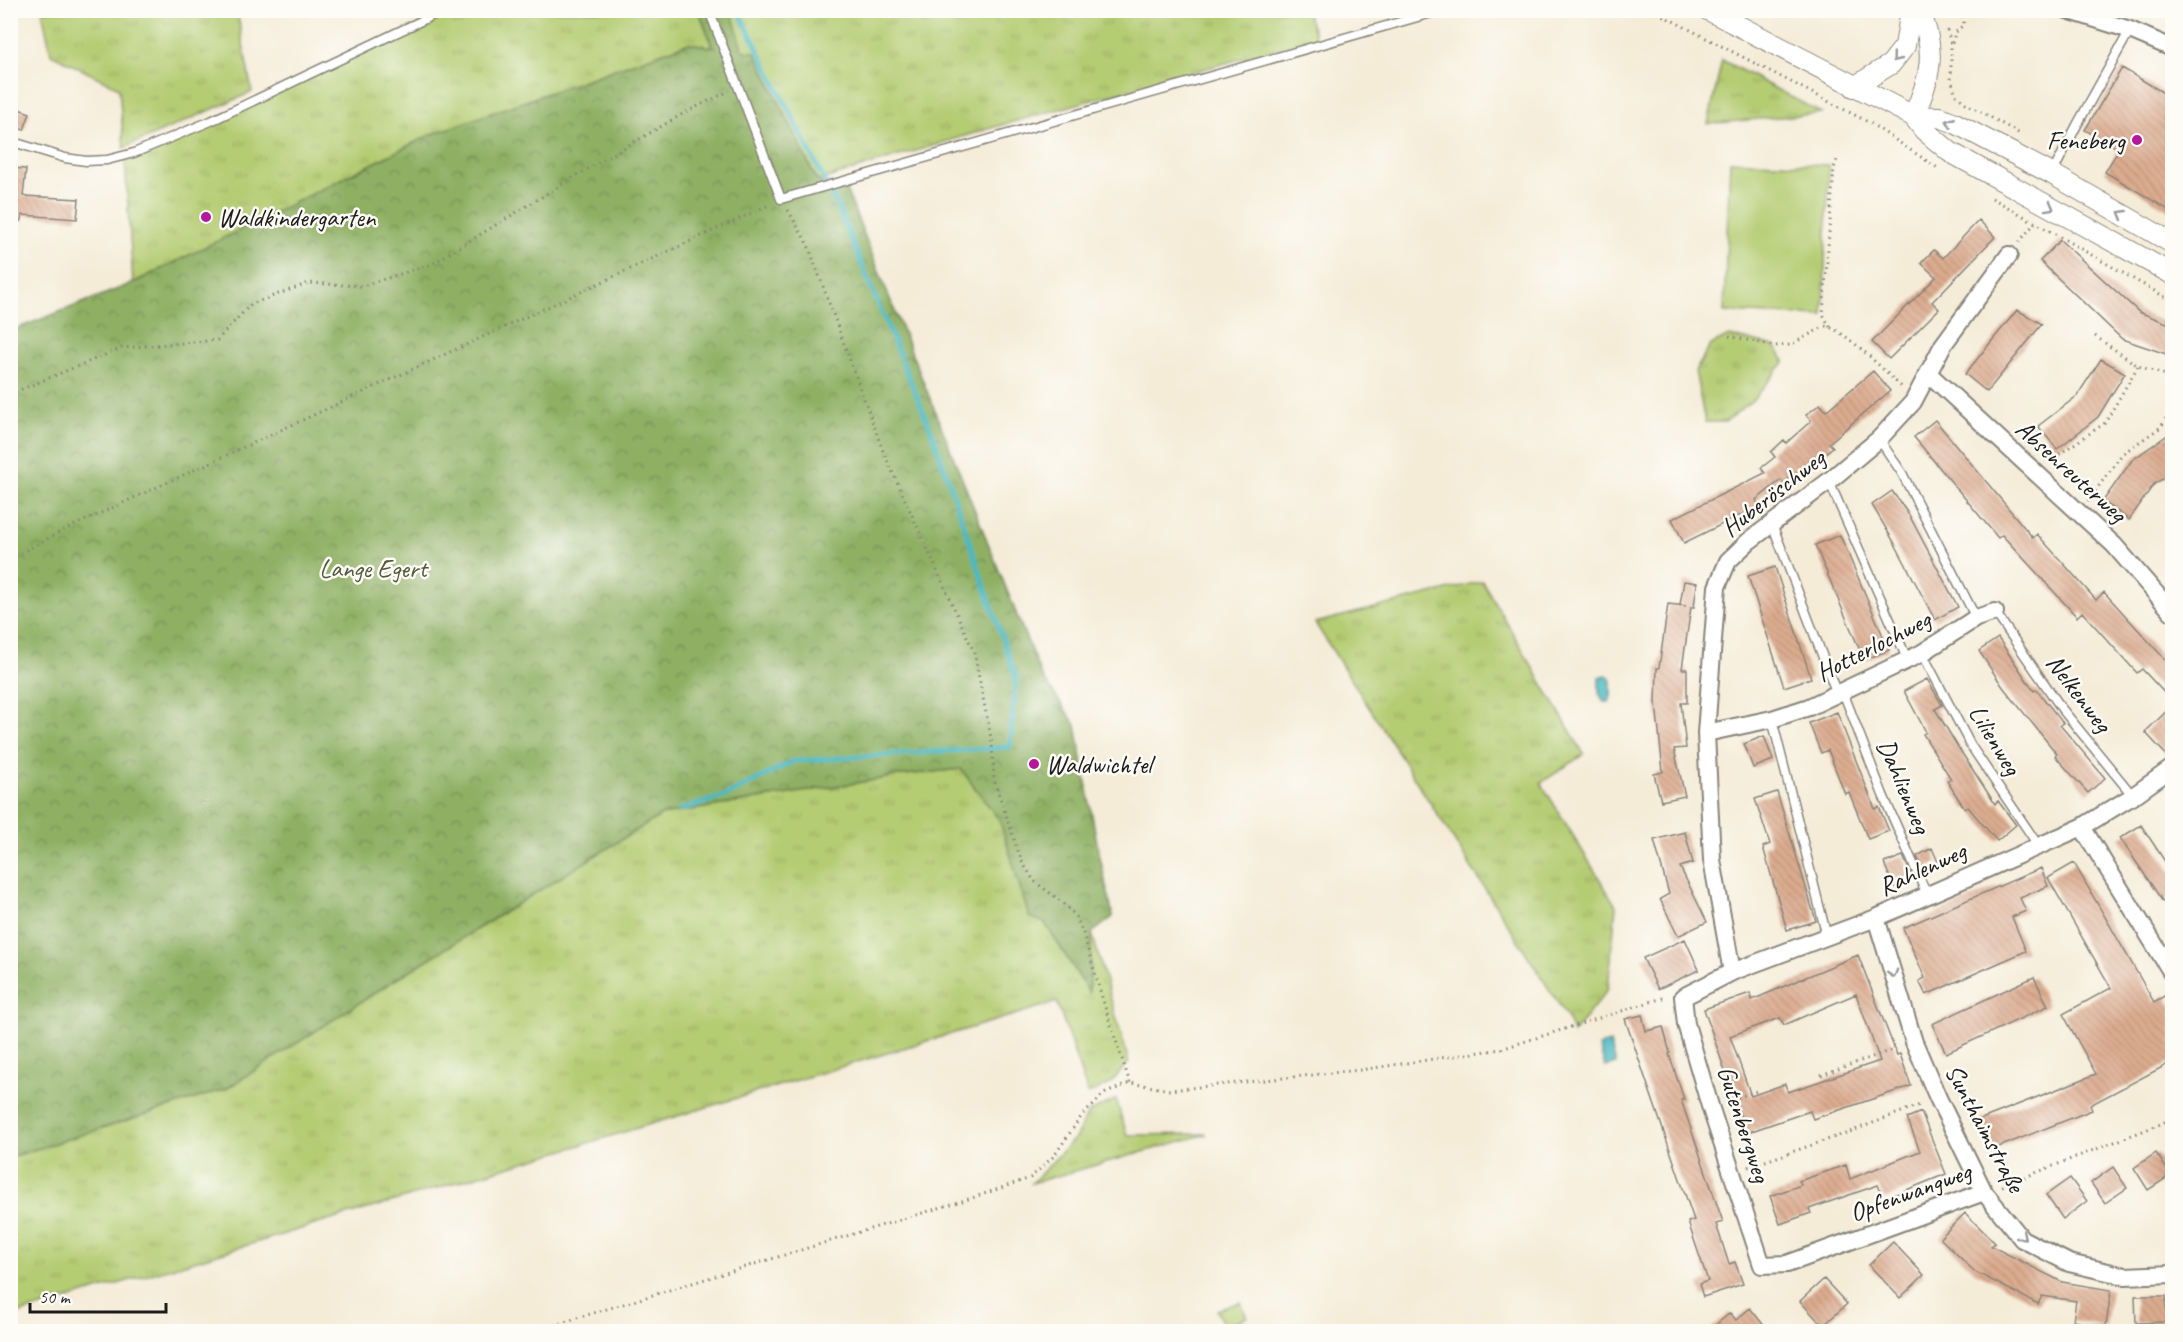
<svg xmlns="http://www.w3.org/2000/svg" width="2183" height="1342" viewBox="0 0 2183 1342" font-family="Caveat,sans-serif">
<defs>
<pattern id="grass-tufts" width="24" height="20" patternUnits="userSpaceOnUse" patternTransform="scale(1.5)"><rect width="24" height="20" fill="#b4cc72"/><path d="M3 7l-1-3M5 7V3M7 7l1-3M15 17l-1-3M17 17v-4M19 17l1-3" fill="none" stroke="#9aaf62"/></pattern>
<pattern id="forest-crowns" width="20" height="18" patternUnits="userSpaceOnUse" patternTransform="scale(1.5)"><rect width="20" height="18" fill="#8fb064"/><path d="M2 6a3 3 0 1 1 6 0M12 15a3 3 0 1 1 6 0" fill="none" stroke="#748e52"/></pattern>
<pattern id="building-back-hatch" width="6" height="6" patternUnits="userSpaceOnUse" patternTransform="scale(1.5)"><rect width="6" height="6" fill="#dcac8f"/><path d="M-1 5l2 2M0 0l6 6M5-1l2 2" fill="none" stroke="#bc937b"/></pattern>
</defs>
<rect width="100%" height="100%" fill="#fdfcf7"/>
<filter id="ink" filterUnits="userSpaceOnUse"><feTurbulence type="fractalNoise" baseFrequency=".0167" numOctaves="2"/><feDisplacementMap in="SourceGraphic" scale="12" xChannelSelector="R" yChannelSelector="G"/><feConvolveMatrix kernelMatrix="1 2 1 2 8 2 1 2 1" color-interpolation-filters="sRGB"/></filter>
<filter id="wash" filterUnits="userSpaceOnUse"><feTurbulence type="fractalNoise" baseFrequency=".008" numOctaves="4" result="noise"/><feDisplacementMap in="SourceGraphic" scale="24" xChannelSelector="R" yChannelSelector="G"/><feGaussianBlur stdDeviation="1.35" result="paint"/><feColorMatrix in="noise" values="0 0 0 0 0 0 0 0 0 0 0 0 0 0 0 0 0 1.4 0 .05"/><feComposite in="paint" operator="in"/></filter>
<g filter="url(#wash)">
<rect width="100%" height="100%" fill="#f5ecd8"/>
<path fill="url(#grass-tufts)" stroke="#687447" stroke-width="1.5" d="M1306 10 1316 38 991 128 817 181 755 53 743 51 731 11Z
M42 11H237L252 92 124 148 119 88 51 54Z
M449 11H699L714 47 689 43 430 135 133 283 125 161Z
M1722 60 1821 113 1708 124Z
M1729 336 1774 346 1785 361 1754 399 1725 422H1705L1695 371 1711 345Z
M1482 581 1584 754 1541 783 1616 906 1608 989 1573 1033 1567 1017 1315 623Z
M961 769 1000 821 1029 916 1045 923 1088 991 1092 933 1129 1062 1111 1083 1088 1094 1057 1002 11 1316V1157L226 1089 393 981 661 815 904 775Z
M1116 1099 1127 1135 1207 1134 1032 1183 1076 1137 1088 1113Z
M1241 1302 1247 1317 1224 1327 1217 1310Z"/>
<path fill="url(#forest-crowns)" stroke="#566640" stroke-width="1.5" d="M699 11H731L743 51 755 52 817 181 845 187 1041 675 1076 725 1097 843 1113 917 1092 933 1089 992 1045 923 1029 917 1000 821 961 769 904 775 661 815 393 981 226 1089 11 1157V331L133 283 430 135 689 43 713 47Z"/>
<path fill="#b4cc72" stroke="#687447" stroke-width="1.5" d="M1730 161 1829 165 1823 316 1724 312Z"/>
<path fill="#4bb9c2" stroke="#346a6f" stroke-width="1.5" d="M1606 675 1611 678V696L1609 702H1604L1599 693V677Z
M1610 1043 1616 1064 1605 1067 1599 1046Z"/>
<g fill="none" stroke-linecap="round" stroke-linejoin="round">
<path stroke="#4bb9c2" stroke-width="5" d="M680 810 725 796 794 761 1010 747 1016 678 933 435 836 203 738 10"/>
</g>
<g id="blocks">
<path fill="url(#building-back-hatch)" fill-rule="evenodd" d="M2122 68 2172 98V212L2105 172 2119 149 2085 130Z
M10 106 30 113 24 130 10 125Z
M10 168 26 169 23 196 79 199 77 219 22 215 21 221H10Z
M1979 220 1995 237 1932 302 1939 309 1889 359 1872 342 1936 277 1921 263 1934 250 1943 258Z
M2060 240 2139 312 2172 325V356L2122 339 2040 261Z
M2017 310 2042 324 1987 392 1965 374Z
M2101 359 2125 373 2098 417 2057 449 2038 426 2077 396Z
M1873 371 1890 391 1829 443 1833 447 1819 458 1817 455 1784 483 1781 480 1756 500 1759 506 1684 543 1672 519 1765 473 1761 468 1775 457 1771 452 1784 440 1786 443 1811 421 1806 415 1820 404 1826 411Z
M1935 420 2033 538 2037 534 2096 600 2104 592 2172 667V701L2142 669 2137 673 2082 612 2077 617 2002 535 1998 538 1914 437Z
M2172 432V473L2154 484 2129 520 2103 501 2132 460Z
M1892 491 1909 515 1958 607 1935 620 1894 542 1872 505Z
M1840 535 1889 650 1864 660 1815 545Z
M1775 567 1811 678 1784 687 1748 576Z
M1684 581 1697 583 1694 607H1691L1682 669H1687V703H1681L1686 748 1674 749 1685 796 1661 801 1654 774 1663 772 1656 703 1657 668H1659L1668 604 1686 606 1680 605Z
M1998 638 2034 691 2036 689 2063 723 2060 725 2105 778 2088 793 2055 756 2057 754 2003 687 1979 651Z
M1927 679 1942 705 1935 709 1958 747 1995 804 1998 801 2016 825 1997 841 1968 807 1965 809 1947 781 1951 779 1923 734 1926 732 1904 691Z
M2172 706V758H2169L2145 732Z
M1837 712 1875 809 1879 807 1889 831 1868 839 1849 792 1845 794 1828 750 1821 753 1809 723Z
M1764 736 1773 760 1753 768 1744 744Z
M1777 792 1816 921 1787 930 1763 847 1770 844 1755 799Z
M2141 825 2172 872V898L2163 902 2120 838Z
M1685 832 1693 863 1680 867 1707 922 1678 936 1660 899 1669 894 1654 840Z
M1932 848 1938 862 1922 869 1917 856Z
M1903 856 1913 879 1894 887 1884 863Z
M2074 863 2154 1002 2166 995 2172 1006V1062L2090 1105 2092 1110 1991 1150 1979 1120 2096 1074 2063 1014 2111 988 2048 878Z
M2041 868 2048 886 2020 898 2026 911 2012 917 2026 951 1926 995 1919 981 1925 978 1903 928Z
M1685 939 1699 970 1658 989 1643 958Z
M1858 955 1897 1055 1900 1054 1911 1086 1813 1119 1810 1111 1746 1133 1704 1009 1750 993 1752 1000ZM1856 994 1880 1061 1788 1092 1785 1084 1751 1096 1730 1036 1780 1018 1784 1025Z
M2034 977 2048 1006 1946 1053 1932 1024Z
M1642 1015 1646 1031 1663 1027 1670 1053 1669 1054 1684 1099 1681 1100 1723 1222 1716 1224 1729 1264 1735 1262 1743 1284 1703 1297 1699 1284 1708 1281 1688 1222 1694 1220 1625 1019Z
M1921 1112 1946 1174 1884 1199 1878 1185 1809 1209 1811 1213 1780 1224 1770 1196 1801 1185 1799 1181 1846 1165 1850 1179 1920 1151 1907 1118Z
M2156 1153 2171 1175 2148 1190 2134 1168Z
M2113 1167 2127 1188 2105 1203 2091 1183Z
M2070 1178 2087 1201 2063 1219 2046 1195Z
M1965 1213 1995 1243 1991 1246 2062 1282 2111 1290 2106 1326 2073 1321 2076 1301 2042 1296 2038 1304 1975 1272 1940 1238Z
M1893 1242 1924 1275 1900 1298 1869 1265Z
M1824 1279 1847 1304 1823 1326 1800 1301Z
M2135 1296H2166L2167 1322 2136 1323Z
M1750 1308 1769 1332H1707L1730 1313 1736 1320Z"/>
</g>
</g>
<g filter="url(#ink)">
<use href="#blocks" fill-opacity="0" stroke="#88847a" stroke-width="1.5"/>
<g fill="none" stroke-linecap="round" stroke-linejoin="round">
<defs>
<path id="service" d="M709 10 781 199 1442 10
M10 141 65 158 86 161 107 160 134 153 211 121 444 10
M2052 174 2077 125 2130 30
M1879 439 1902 473 1976 618
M1829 481 1908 661
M1772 524 1837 694
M1995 612 2062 709 2133 796
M1922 653 1971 746 2038 845
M1843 692 1883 795 1927 895
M1772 719 1827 937"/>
<path id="minor" d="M2067 10 2130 30 2172 48
M1929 374 2114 545 2172 612
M1706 733 1772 719 1809 707 1922 653 1976 618 1995 612
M2082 827 2172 973
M1876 918 1914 1042 1938 1098 1984 1192 2022 1239 2069 1263 2125 1276 2172 1274
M1732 972 1712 860 1706 733 1717 587 1728 561 1749 541 1829 481 1879 439 1913 402 1943 345 2009 255
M1984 1192 1787 1264 1762 1265 1710 1106 1686 1024 1683 997 1732 972 1876 918 2082 827 2133 796 2172 768"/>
<path id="tertiary" d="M1708 10 1913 116 1939 117 1953 122 2052 174 2172 243
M1854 87 1891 64 1905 46 1911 10
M1913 116 1924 130 1950 152 2172 274
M1913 116C1931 79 1937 49 1919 10"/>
</defs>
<use href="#service" stroke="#88847a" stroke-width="11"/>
<use href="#minor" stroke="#88847a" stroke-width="20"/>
<use href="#tertiary" stroke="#88847a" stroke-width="22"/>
<path stroke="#88847a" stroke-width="3" stroke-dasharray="1.5 4.5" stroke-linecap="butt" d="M1652 10 1870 123 1939 169
M1947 30 1951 44V79L1956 95 1967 104 2022 135
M1952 43 1955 33 1964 24 1961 10
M1992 198 2172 301
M788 210 808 245 883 451 974 652 992 743 994 780 1021 860 1034 881 1058 899 1075 915 1083 933 1105 1007 1130 1083
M2019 242 2035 223
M1830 327 1823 314 1834 168 1838 157
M1729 336 1774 346 1790 345 1825 326C1845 329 1886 373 1903 388
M2095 336 2138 366 2172 377
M10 394 122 348 217 340 251 304 309 283 362 286 432 264 579 174 686 112 727 92
M2049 461 2105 423 2138 366
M2088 501 2122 454 2161 427 2172 408
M10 559 62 531 771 204
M1821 1075 1898 1048
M1726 1101 1757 1091
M1748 1167 1847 1133 1922 1104
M2002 1186 2163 1123 2172 1117
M531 1332 972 1198 1030 1178 1054 1156 1083 1114 1095 1104 1099 1098 1106 1093 1130 1083 1170 1090 1360 1070 1501 1049 1666 997"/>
<use href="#service" stroke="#fff" stroke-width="8"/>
<use href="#minor" stroke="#fff" stroke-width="16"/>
<use href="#tertiary" stroke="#fff" stroke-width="20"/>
</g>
<defs><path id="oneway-chevron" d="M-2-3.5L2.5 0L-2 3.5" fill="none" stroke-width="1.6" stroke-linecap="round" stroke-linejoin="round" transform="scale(1.5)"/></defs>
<g stroke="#999">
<use href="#oneway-chevron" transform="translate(1896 58) rotate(129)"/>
<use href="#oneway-chevron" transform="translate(1950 122) rotate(-158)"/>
<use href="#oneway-chevron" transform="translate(2050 207) rotate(29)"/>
<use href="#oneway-chevron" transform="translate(2122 214) rotate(-150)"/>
<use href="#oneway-chevron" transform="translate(1893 974) rotate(73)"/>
<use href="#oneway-chevron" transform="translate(2022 1236) rotate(41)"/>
</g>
</g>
<g fill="#b5179e" stroke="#fdfcf7" stroke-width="2">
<circle cx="2137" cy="140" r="6"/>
<circle cx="206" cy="217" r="6"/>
<circle cx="1034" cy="764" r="6"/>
</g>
<g text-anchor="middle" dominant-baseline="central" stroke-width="5" stroke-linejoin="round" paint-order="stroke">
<g font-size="26" fill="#1c1c1c" stroke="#fdfcf7" text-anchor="start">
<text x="2125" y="140" text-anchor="end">Feneberg</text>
<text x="218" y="217">Waldkindergarten</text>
<text x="1046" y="764">Waldwichtel</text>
</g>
<g font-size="26" fill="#1c1c1c" stroke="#fdfcf7">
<text transform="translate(2071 471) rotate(42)">Absenreuterweg</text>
<text transform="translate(1773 493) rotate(-38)">Huberöschweg</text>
<text transform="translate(1873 646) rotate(-27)">Hotterlochweg</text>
<text transform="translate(2079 693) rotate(53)">Nelkenweg</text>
<text transform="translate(1995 740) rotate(59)">Lilienweg</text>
<text transform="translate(1904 786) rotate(67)">Dahlienweg</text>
<text transform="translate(1922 869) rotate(-25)">Rahlenweg</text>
<text transform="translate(1744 1124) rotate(72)">Gutenbergweg</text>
<text transform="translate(1985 1128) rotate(62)">Sunthaimstraße</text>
<text transform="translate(1910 1192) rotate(-20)">Opfenwangweg</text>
</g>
<g font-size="26" fill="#515a3a" stroke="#fdfcf7">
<text x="373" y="568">Lange Egert</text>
</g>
</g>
<rect width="2183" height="1342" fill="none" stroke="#fdfcf7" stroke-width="36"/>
<path d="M30 1303v9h136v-9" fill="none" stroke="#1c1c1c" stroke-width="3"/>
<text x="39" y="1303" font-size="18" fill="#1c1c1c" stroke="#fdfcf7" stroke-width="4.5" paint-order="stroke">50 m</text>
</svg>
